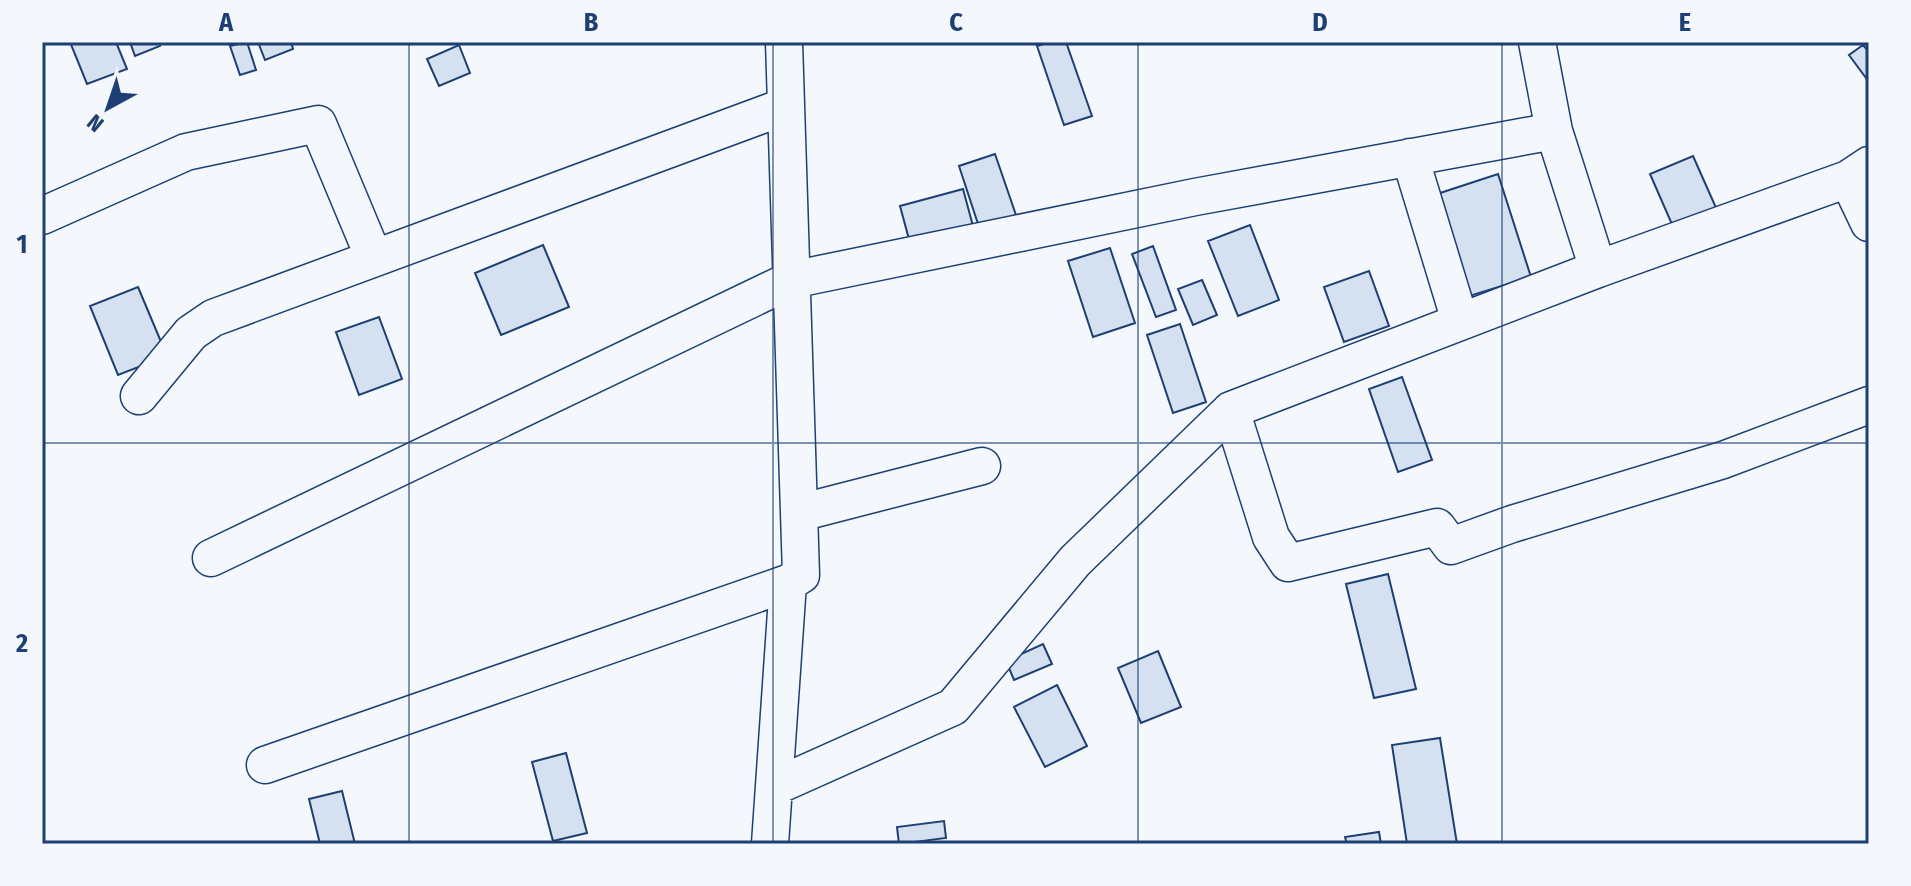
<svg xmlns="http://www.w3.org/2000/svg" width="1911" height="886" viewBox="0 0 1911 886" font-family="'Fira Sans Condensed',sans-serif">
<rect width="100%" height="100%" fill="#f4f7fb"/>
<path fill="#d5e0f0" stroke="#1d3f73" stroke-width="2" d="M70 42H116L127 69 87 84Z
M130 42H159L160 46 135 56Z
M247 42 256 70 240 75 230 46Z
M258 42H291L293 49 265 60Z
M1050 42H1066L1092 116 1064 125 1037 46Z
M459 45 470 73 439 86 427 59Z
M1863 45 1869 52V82L1849 55Z
M995 154 1016 215 979 227 959 166Z
M1693 156 1717 210 1674 229 1650 174Z
M1498 174 1531 277 1463 298 1431 196Z
M963 189 973 226 910 243 900 206Z
M1250 225 1279 300 1238 316 1208 241Z
M543 245 569 307 501 335 475 273Z
M1153 246 1176 310 1156 317 1132 254Z
M1110 248 1135 323 1093 337 1068 261Z
M1369 271 1389 326 1344 342 1324 287Z
M1202 280 1217 315 1193 325 1178 289Z
M138 287 167 356 118 375 90 306Z
M379 317 402 379 359 395 336 332Z
M1180 324 1206 402 1173 413 1147 335Z
M1402 377 1432 460 1398 472 1369 389Z
M1388 574 1416 689 1374 698 1346 584Z
M1043 644 1052 664 1014 680 1006 661Z
M1158 651 1181 707 1141 723 1118 668Z
M1057 685 1087 746 1045 767 1014 707Z
M1440 738 1457 844H1407L1392 745Z
M566 753 587 833 553 841 532 762Z
M342 791 355 844H320L309 799Z
M944 821 946 838 899 844 897 827Z
M1379 832 1381 844H1347L1345 837Z"/>
<g fill="none" stroke-linecap="round" stroke-linejoin="round">
<defs>
<path id="minor" d="M1537 42 1554 131 1598 269 1848 179 1869 165
M1410 157 1460 321
M1848 179 1869 223
M42 216 186 152 318 124 374 258
M1598 269 1231 410 1271 537 1288 563 1437 527 1451 546 1512 524 1723 460 1869 405
M139 396 191 333 213 318 786 106
M799 513 982 466
M211 558 791 280 1195 197 1554 131
M265 765 788 583
M774 787 953 707 1075 561 1231 410
M770 844 788 583 801 575 784 42"/>
</defs>
<use href="#minor" stroke="#1d3f73" stroke-width="39"/>
<use href="#minor" stroke="#f4f7fb" stroke-width="36"/>
</g>
<path fill="none" stroke="#1d3f73" stroke-width="2" stroke-opacity="0.55" d="M409 42V844M773 42V844M1138 42V844M1502 42V844M42 443H1869"/>
<rect width="1911" height="886" fill="none" stroke="#f4f7fb" stroke-width="88"/>
<g transform="translate(108 108) rotate(220)" stroke="#f4f7fb" stroke-width="6" paint-order="stroke">
<path d="M0-6L14 30L0 20L-14 30Z" fill="#1d3f73"/>
<text y="-12" font-size="22" font-weight="bold" text-anchor="middle" fill="#1d3f73">N</text>
</g>
<rect x="44" y="44" width="1823" height="798" fill="none" stroke="#1d3f73" stroke-width="3"/>
<g font-size="26" text-anchor="middle" font-weight="bold" fill="#1d3f73">
<text x="226" y="31">A</text>
<text x="591" y="31">B</text>
<text x="956" y="31">C</text>
<text x="1320" y="31">D</text>
<text x="1685" y="31">E</text>
<text x="22" y="253">1</text>
<text x="22" y="652">2</text>
</g>
</svg>
